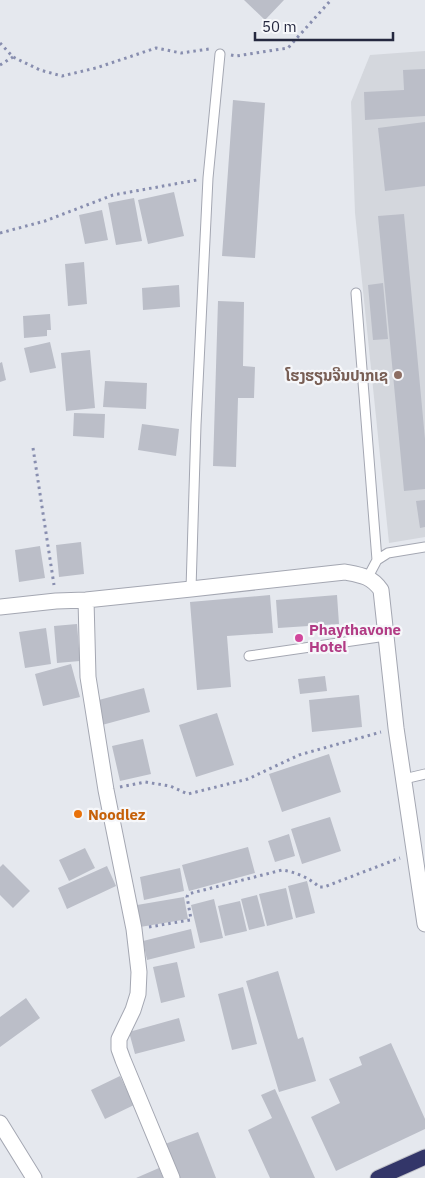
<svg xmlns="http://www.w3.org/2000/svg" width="425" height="1178" viewBox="0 0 425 1178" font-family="'IBM Plex Sans','Noto Sans Lao',sans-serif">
<rect width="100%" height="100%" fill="#e5e8ee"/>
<path fill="#d4d7dd" d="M425 51V537L389 543 355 213 351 102 370 55Z"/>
<path fill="#bbbec8" d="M244 0H284L265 20Z
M425 69V116L365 120 364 92 404 90 403 70Z
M233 100 265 103 255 258 222 256Z
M425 122V186L385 191 378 128Z
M174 192 184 236 148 244 138 200Z
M134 198 142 241 116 245 108 203Z
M102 210 108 240 85 244 79 215Z
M404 214 425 439V489L404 491 378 216Z
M84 262 87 304 68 306 65 264Z
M383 283 388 339 373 340 368 285Z
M179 285 180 307 143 310 142 288Z
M218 301 244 302 243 366 255 367 254 398H238L236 467 213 466Z
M50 314 51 330H47V336L24 338 23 316Z
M50 342 56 368 30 373 24 348Z
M90 350 95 408 66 411 61 353Z
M2 362 6 380 0 382V363Z
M105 381 147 383 146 409 103 407Z
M74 413 105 414 104 438 73 436Z
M142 424 179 429 176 456 138 450Z
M425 500V527L420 528 416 501Z
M81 542 84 574 59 577 56 545Z
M40 546 45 578 19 582 15 550Z
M270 595 273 633 227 636 231 687 197 690 190 602Z
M337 595 339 624 278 628 276 600Z
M77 624 80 661 57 663 54 626Z
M46 628 51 664 25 668 19 632Z
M71 664 80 697 43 706 35 674Z
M325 676 327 691 300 694 298 679Z
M144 688 150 712 102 725 95 701Z
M359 695 362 727 312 732 309 700Z
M217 713 234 765 196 777 179 725Z
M143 739 151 774 120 781 112 746Z
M329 754 341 792 282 812 269 774Z
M330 817 341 851 302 864 291 829Z
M289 834 295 856 275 862 268 841Z
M248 847 255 873 189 891 182 865Z
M85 848 95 868 69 881 59 860Z
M3 864 30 891 13 908 0 895V867Z
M107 866 116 886 67 909 58 888Z
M180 868 184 891 144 900 140 877Z
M307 881 315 913 296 918 288 886Z
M286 888 293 919 267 926 259 894Z
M257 895 265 926 249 930 241 899Z
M184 897 188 919 140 927 137 905Z
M214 899 223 938 200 943 191 905Z
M240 901 247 931 225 936 218 906Z
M191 929 195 948 147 960 143 941Z
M177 962 185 997 161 1003 153 967Z
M278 971 298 1039 303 1037 316 1081 279 1092 246 981Z
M243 987 257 1044 232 1050 218 994Z
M26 998 40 1018 0 1047V1017Z
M179 1018 185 1041 135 1054 129 1032Z
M391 1043 425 1119V1129L336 1171 311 1117 340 1103 329 1079 362 1065 359 1057Z
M120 1076 134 1105 105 1119 91 1090Z
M275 1089 315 1178H270L248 1130 272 1118 261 1095Z
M198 1132 216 1178H178L165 1144Z
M159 1168 163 1178H136Z"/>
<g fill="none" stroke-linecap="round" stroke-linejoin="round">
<defs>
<path id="lane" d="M356 293 377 560
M368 577 377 560 388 553 425 547
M191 589 196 425 208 178 220 54
M249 656 386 636
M404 779 425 774"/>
<path id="street" d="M86 600 88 677 106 790 134 929 139 972 138 994 133 1010 119 1039V1049L123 1060 172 1178
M0 607 56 601 86 600 191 589 345 572C361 575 371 576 381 590L396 728 425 924
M0 1123 34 1178"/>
<path id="highway" d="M378 1178 425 1157"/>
</defs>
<use href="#lane" stroke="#a4a7b2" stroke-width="11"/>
<use href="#street" stroke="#a4a7b2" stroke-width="17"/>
<use href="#highway" stroke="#c2c3c9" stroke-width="17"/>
<path stroke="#888eaf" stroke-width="3" stroke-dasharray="2.5 4" stroke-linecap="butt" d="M0 43 13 57 40 70 62 76 96 68 156 48 181 53 209 49
M231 55 236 56 288 48 331 0
M0 65 13 57
M0 233 45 221 113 195 197 180
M33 448 54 585
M120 787 145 782 170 786 188 794 248 779 299 755 381 732
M149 927 190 920 191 919 187 897 188 894 282 870C295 872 310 878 319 887H324L400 858"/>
<use href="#lane" stroke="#fff" stroke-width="9"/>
<use href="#street" stroke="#fff" stroke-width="15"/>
<use href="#highway" stroke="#333669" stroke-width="15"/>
</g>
<circle fill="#8d6e63" stroke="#f6f7fa" stroke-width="2" cx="398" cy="375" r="5"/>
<circle fill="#d1479c" stroke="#f6f7fa" stroke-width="2" cx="299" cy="638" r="5"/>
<circle fill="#e8710a" stroke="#f6f7fa" stroke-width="2" cx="78" cy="814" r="5"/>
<g text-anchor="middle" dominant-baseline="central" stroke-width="4.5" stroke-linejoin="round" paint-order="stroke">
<g font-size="15" font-weight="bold" fill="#785e54" stroke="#f6f7fa" text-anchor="end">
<text x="388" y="375">ໂຮງຮຽນຈີນປາກເຊ</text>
</g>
<g font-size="15" font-weight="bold" fill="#b23c85" stroke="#f6f7fa" text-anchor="start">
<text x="309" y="629">Phaythavone<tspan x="309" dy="17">Hotel</tspan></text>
</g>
<g font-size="15" font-weight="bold" fill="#c56008" stroke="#f6f7fa" text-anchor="start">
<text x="88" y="814">Noodlez</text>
</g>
</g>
<path d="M255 32v8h138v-8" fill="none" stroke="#25283f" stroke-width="2.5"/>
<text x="262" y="32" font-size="15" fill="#25283f" stroke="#f6f7fa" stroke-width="4" paint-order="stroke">50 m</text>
</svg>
